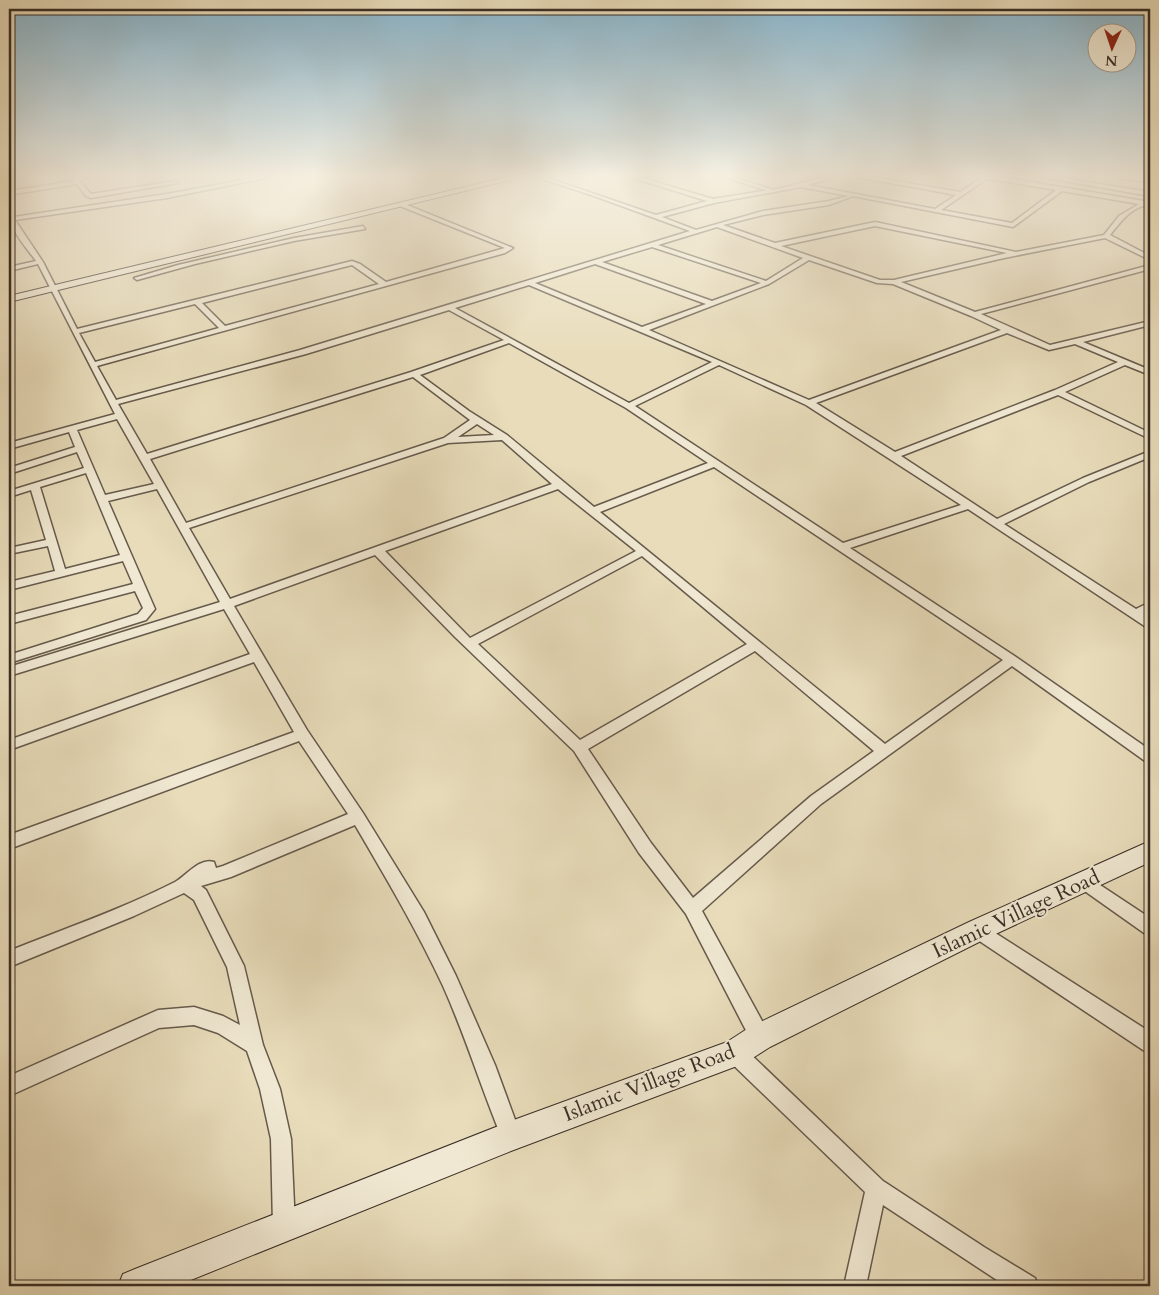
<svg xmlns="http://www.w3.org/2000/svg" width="1159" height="1295" viewBox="0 0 1159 1295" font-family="Cardo,serif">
<rect width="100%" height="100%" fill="#e8dcba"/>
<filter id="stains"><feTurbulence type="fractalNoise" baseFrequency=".004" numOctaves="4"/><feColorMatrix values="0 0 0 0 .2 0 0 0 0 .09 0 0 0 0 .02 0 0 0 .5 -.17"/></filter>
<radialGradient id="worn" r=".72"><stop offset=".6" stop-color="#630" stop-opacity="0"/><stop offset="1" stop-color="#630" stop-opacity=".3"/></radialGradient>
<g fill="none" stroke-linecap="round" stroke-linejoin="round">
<defs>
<path id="street" d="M76 177H90L79 180 91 194 175 181 178 183 91 198 86 196 77 184 9 195V191L75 181 73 179Z
M259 177H271L167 198 15 220 43 262 77 329 352 261 360 264 386 282 505 248 400 206 402 203 513 248 505 253 97 366 116 400 300 350 690 231 594 196 536 177H545L656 215 707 201 630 177H639L713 199 782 188 824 177H834L808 185 935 209 956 195 858 177H872L960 192 983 177H1001L1150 202V206C1134 203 1119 224 1110 235L1150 256V260L1105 238 1004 258 901 282 975 312 1150 265V269L981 314 1050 345 1150 321V325L1083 342 1150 370V375L1125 365 1065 392 1150 433V439L1058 395 901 456 997 519 1083 478 1150 451V457L1089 482 1004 524 1136 609 1150 602V611L1144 615 1150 619V628L1146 627 968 509 850 548 1016 657 1150 750V762L1145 761 1012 666 821 804 702 911 767 1030 769 1037 767 1044 760 1046 753 1044 686 914 639 853 574 751 455 637 375 555 234 606 307 730 363 813 424 912 456 976 495 1065 521 1136 518 1143 511 1146 504 1143C482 1091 466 1037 443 986 417 930 386 878 355 825L231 877 201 886 206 890 244 966 263 1045 280 1089 291 1139 295 1226 292 1234 284 1237 276 1234 273 1226 271 1139 260 1089 247 1051 218 1033 194 1025 159 1028 9 1096V1076L158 1010 194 1007 223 1016 240 1025 227 967 194 900 184 893 134 916 9 967V951C64 929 122 909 175 882 187 875 200 857 214 862L216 868 223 866 348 814 299 741 9 849V835L294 732 254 662 9 750V740L250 654 224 609 9 676V667L220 602 157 489 108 501 155 609 146 620 9 663V655L138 614 143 608 135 591 9 624V616L133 584 123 561 9 590V582L55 571 48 546 14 553 9 552V546L14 547 46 540 31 490 9 497V491L84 468 77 452 9 474V468L75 447 69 432 9 449V443L115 414 38 264 9 271V267L36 261C26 247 9 229 9 211L14 217 167 194ZM988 178 989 179 1056 190 1012 223 941 210ZM801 187 849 196 829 201 763 211 696 230 662 217 714 203ZM1062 191 1139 204 1119 216 1104 235 1016 252 875 222 775 243 723 225 763 215 829 205 853 196 1013 227ZM875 226 1007 253 894 280H880L781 246ZM717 227 803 258 766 281 658 245ZM652 247 761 283 712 301 602 262ZM809 260 877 283 893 284 971 316 1001 330 809 400 649 330 769 284ZM595 264 706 304 642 327 535 283ZM352 265 379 284 225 326 202 303ZM529 285 712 362 629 403 455 308ZM195 304 219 328 95 362 79 333ZM449 310 504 340 411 372 147 454 118 404 306 354ZM1007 333 1049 350 1075 344 1118 362 1055 390 895 452 816 403ZM509 343 626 408 708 463 594 507 507 435 469 411 420 375ZM719 365 806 405 961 505 843 543 635 406ZM413 377 470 420 444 438 186 523 150 459ZM117 419 154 484 105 495 77 430ZM477 424 494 435 458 437ZM502 440 552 484 230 599 189 528 448 443ZM714 467 1003 660 885 744 600 512ZM86 473 120 555 65 569 40 487ZM558 489 636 551 470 638 385 551ZM642 556 747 644 580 740 478 644ZM755 651 874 751 811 796 693 898 651 843 588 749Z
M724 177H733L771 189 768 191Z
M1042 177H1056L1150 192V196Z
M1119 177 1150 179V182L1121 179Z
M363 226 365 229 294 241 195 264 137 280 134 278 178 265 294 238Z
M1085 875 1150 918V935L1144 933 1079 887 1077 882 1079 877Z
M978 922 1150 1032V1052L1143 1050 972 936 970 930 972 924Z
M735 1044 742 1046 883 1181 984 1247 1035 1278 1038 1286H1006L883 1205 866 1286H844L865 1192 728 1060 726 1053 728 1046Z"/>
<path id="secondary" d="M507 177H522L9 302V296Z
M1150 841V862L987 938 770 1047 745 1063 511 1151 176 1286H118L123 1274 135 1269 511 1121 727 1042 750 1027 969 922Z"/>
</defs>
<use href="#street" stroke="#665a4c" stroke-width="3"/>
<use href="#secondary" stroke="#3a2f27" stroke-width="2"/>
<use href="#street" fill="#f0e8d2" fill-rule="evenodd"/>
<use href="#secondary" fill="#f0e8d2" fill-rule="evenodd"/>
</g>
<linearGradient id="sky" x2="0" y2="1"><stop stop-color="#88b7d0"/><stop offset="0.49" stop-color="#f5efe0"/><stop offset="1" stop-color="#f5efe0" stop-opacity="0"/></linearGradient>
<rect width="1159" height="359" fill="url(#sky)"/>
<g text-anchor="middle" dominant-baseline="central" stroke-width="4" stroke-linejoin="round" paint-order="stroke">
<g font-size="21" fill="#3a2f27" stroke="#f0e8d2">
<text transform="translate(1016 914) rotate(-25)">Islamic Village Road</text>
<text transform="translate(649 1083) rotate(-21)">Islamic Village Road</text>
</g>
</g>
<rect width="1159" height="1295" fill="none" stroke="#e8dcba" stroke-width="30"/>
<rect x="10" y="10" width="1139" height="1275" fill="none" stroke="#3a2f27" stroke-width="2.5"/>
<rect x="15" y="15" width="1129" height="1265" fill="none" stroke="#3a2f27"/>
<g transform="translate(1112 48) rotate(183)"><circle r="24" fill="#f0e8d2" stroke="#a79e8e"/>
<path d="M0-4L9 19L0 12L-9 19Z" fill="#8f2418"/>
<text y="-8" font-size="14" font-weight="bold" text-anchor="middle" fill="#3a2f27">N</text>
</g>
<rect width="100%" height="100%" filter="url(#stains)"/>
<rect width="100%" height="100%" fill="url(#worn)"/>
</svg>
